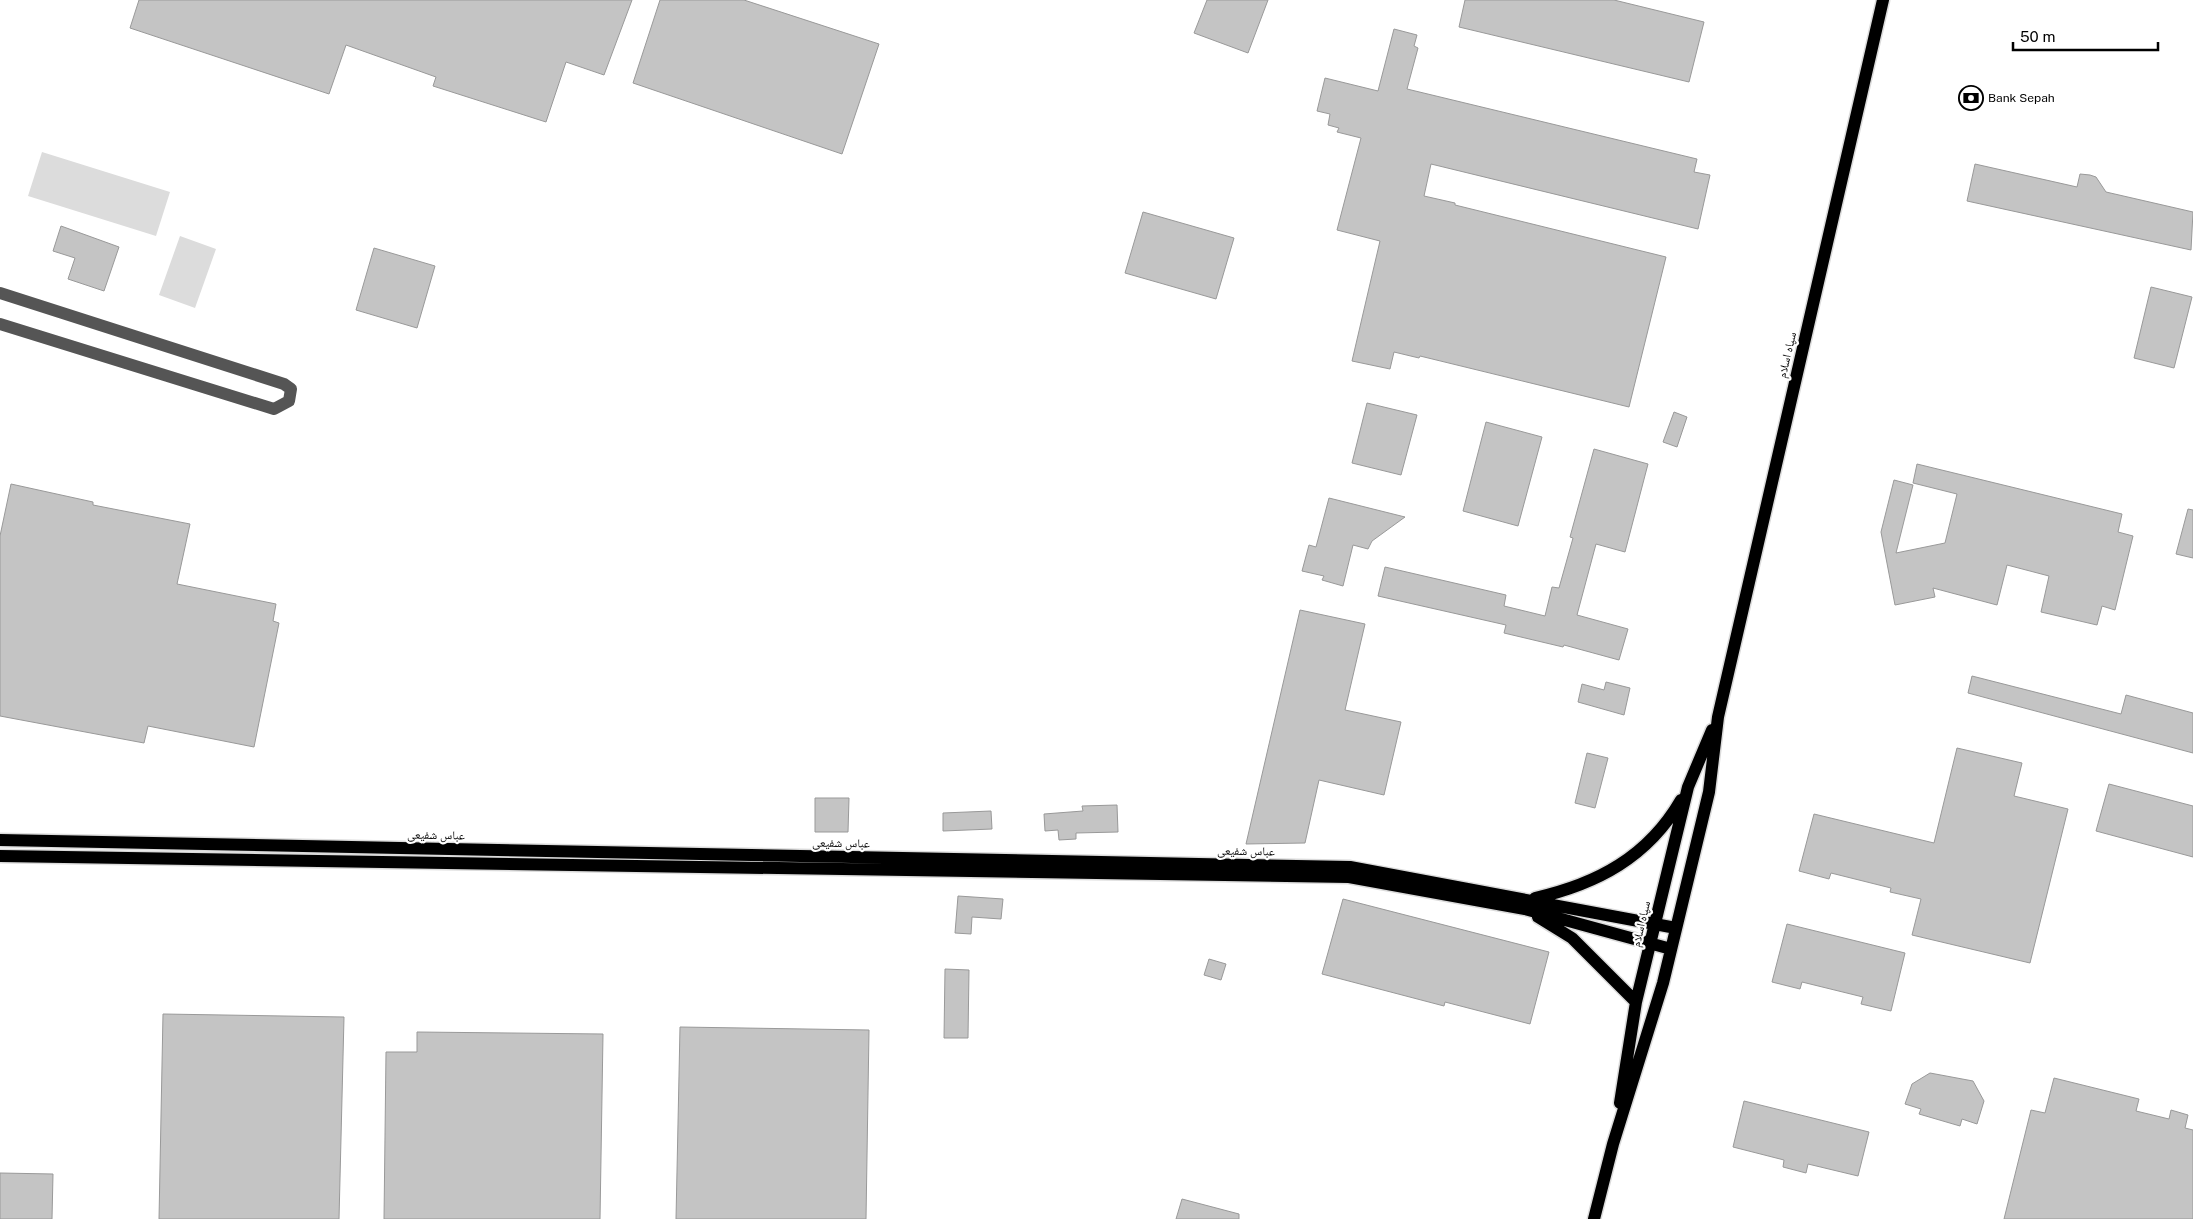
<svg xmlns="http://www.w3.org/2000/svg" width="2193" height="1219" viewBox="0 0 2193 1219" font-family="'Public Sans','Noto Naskh Arabic',sans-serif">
<rect width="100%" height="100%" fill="#fff"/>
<path fill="#dcdcdc" d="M42 152 170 192 156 236 28 196Z
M180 236 216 249 195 308 159 295Z"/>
<path fill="#c4c4c4" stroke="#999" d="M139 0H632L604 75 566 62 546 122 433 86 436 77 346 45 329 94 130 28Z
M660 0H744L879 44 842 154 633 83Z
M1207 0H1268L1248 53 1194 33Z
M1465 0H1614L1704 22 1689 82 1459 27Z
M1394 29 1417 35 1414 46 1418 48 1407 89 1697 159 1694 172 1710 175 1698 229 1431 164 1424 196 1455 203V205L1666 257 1629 407 1420 356 1419 358 1394 352 1390 369 1352 361 1380 241 1337 230 1361 138 1337 132 1339 128 1328 125 1330 114 1317 111 1325 78 1378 91Z
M1975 164 2077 187 2080 174 2090 175 2096 177 2106 192 2193 212 2191 250 1967 201Z
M1143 212 1234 238 1216 299 1125 273Z
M61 226 119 247 104 291 68 279 75 258 53 251Z
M374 248 435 266 417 328 356 310Z
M2151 287 2192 297 2174 368 2134 358Z
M1367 403 1417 415 1401 475 1352 463Z
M1674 412 1687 417 1677 447 1663 442Z
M1486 422 1542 437 1518 526 1463 511Z
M1594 449 1648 464 1625 552 1596 544 1577 615 1628 629 1619 660 1564 645 1563 647 1504 633 1506 625 1378 596 1385 567 1506 595 1504 606 1545 616 1552 587 1559 588 1573 538 1570 537Z
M1917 464 2122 514 2118 532 2133 536 2115 610 2102 606 2097 625 2041 612 2049 576 2007 565 1997 605 1933 588 1935 597 1895 605 1881 532 1894 480 1913 485 1896 553 1945 543 1957 494 1913 483Z
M11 484 93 502V505L190 524 177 584 276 604 273 621 279 623 254 747 148 726 144 743 0 716V536Z
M1329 498 1405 517 1372 541 1368 549 1353 545 1343 586 1322 580 1324 576 1302 571 1309 545 1316 547Z
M2188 509 2193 510V558L2176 554Z
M1300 610 1365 624 1345 710 1401 722 1384 795 1319 780 1305 843 1246 844Z
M1972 676 2121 714 2126 695 2193 713V753L1968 693Z
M1606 682 1630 688 1624 715 1578 702 1582 684 1604 690Z
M1957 748 2022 763 2014 796 2068 809 2030 963 1912 935 1921 899 1890 892 1891 888 1831 873 1829 879 1799 871 1814 814 1934 843Z
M1587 753 1608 758 1595 808 1575 803Z
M2109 784 2193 806V857L2096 831Z
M815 798H849L848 832H815Z
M1117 805 1118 832 1076 833V839L1059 840 1058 830 1045 831 1044 814 1083 811 1082 806Z
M991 811 992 829 943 831V813Z
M958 896 1003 899 1001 919 972 917 971 934 955 933Z
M1343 899 1549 952 1530 1024 1445 1002 1444 1006 1322 974Z
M1787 924 1905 953 1891 1011 1861 1004 1863 997 1802 982 1800 989 1772 982Z
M1209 959 1226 964 1221 980 1204 975Z
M945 969 969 970 968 1038H944Z
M163 1014 344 1017 339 1219H159Z
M680 1027 869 1030 866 1219H676Z
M417 1032 603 1034 600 1219H384L386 1052H417Z
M1930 1073 1973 1081 1984 1101 1977 1124 1962 1119 1960 1126 1919 1114 1921 1109 1905 1104 1912 1084Z
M2054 1078 2139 1099 2136 1111 2169 1119 2171 1110 2188 1115 2185 1128 2193 1130V1219H2004L2031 1110 2045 1113Z
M1744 1101 1869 1132 1858 1176 1808 1164 1806 1173 1783 1167 1784 1160 1733 1147Z
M0 1173 53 1174 52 1219H0Z
M1182 1199 1239 1214V1219H1176Z"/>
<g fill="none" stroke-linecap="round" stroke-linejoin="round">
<defs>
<path id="major" d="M0 840 1350 867 1676 928
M0 856 1349 877 1525 909 1671 949
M1535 898C1597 884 1648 857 1681 800
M1538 917 1572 938 1636 1002
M1620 1103 1636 1002 1688 787 1712 730
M1594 1219 1613 1144 1663 983 1709 792 1718 717 1883 0"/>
</defs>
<use href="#major" stroke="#dbdbdb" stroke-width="15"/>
<path stroke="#555" stroke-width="12" d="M0 293 284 384 291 389 289 401 274 409 0 324"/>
<use href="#major" stroke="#000" stroke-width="12"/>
</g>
<defs>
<symbol id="bank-ring" viewBox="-11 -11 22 22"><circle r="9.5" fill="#fff" stroke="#000" stroke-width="1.5"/><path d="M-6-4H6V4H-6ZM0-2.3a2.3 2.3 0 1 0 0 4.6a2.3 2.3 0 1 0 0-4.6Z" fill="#000"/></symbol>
</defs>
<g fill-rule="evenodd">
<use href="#bank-ring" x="1957" y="84" width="28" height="28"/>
</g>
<g text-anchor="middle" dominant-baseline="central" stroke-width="4.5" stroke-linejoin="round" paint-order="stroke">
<g font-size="12" fill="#000" stroke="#fff" text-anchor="start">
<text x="1988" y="98">Bank Sepah</text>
</g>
<g font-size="12" fill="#000" stroke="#fff">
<text transform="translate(1787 355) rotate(-77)">سپاه اسلام</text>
<text transform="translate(436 835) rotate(1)">عباس شفیعی</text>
<text transform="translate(841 843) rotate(1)">عباس شفیعی</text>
<text transform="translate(1246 851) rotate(1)">عباس شفیعی</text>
<text transform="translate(1641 924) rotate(-77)">سپاه اسلام</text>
</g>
</g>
<path d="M2013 42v8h145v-8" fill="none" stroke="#000000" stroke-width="2.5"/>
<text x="2020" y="42" font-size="15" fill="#000000" stroke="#ffffff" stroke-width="4" paint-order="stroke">50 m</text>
</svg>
